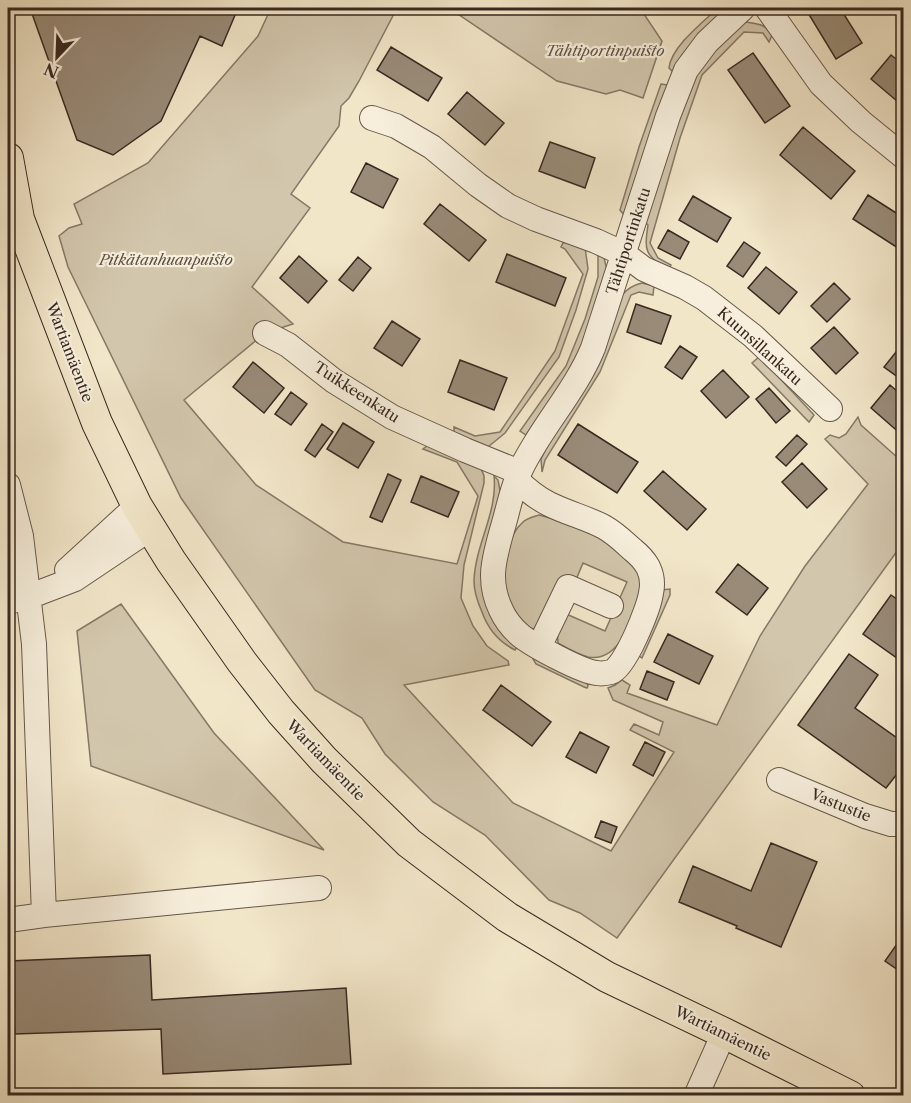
<svg xmlns="http://www.w3.org/2000/svg" width="911" height="1103" viewBox="0 0 911 1103" font-family="'Libre Caslon Text',serif">
<rect width="100%" height="100%" fill="#f2e6c9"/>
<filter id="stains"><feTurbulence type="fractalNoise" baseFrequency=".00333" numOctaves="4"/><feColorMatrix values="0 0 0 0 .2 0 0 0 0 .09 0 0 0 0 .02 0 0 0 .5 -.17"/></filter>
<radialGradient id="worn" r=".72"><stop offset=".6" stop-color="#630" stop-opacity="0"/><stop offset="1" stop-color="#630" stop-opacity=".3"/></radialGradient>
<path fill="#d2c6ac" stroke="#857866" stroke-width="1.5" d="M271 8H397L359 81 349 98 341 106 339 126 291 194 310 208 252 287 293 324 265 333 184 400 256 485 343 542 457 564 478 496 457 462 423 449 427 446 433 447 480 466 484 476V483L464 565 461 598 473 626 487 646 508 661 509 665 404 685 513 803 611 851 674 752 630 730 634 724 659 735 663 722 613 700 608 688 615 685 622 680 630 685 627 693 717 725 760 636 805 566 868 484 825 439 830 435 839 438 846 434 858 417 861 425 898 458 903 451V543L617 938 580 913 549 900 485 835 433 802 385 754 362 718 315 690 181 498 68 267 59 236 69 228 82 224 74 204 148 163 258 36Z
M449 8H640L662 41 643 98 620 90 606 94 557 81Z
M718 8H727L690 45 682 55 673 72 669 68C671 47 703 22 718 8Z
M746 22C759 24 765 24 772 35L769 42 763 33 744 32 702 75 680 138 650 243 658 258 671 265 668 270C645 254 644 252 648 225L646 223 674 131 693 81 705 61 739 25Z
M661 84 668 85 625 216 620 210 639 147Z
M567 242 585 247 588 269 576 310 559 357 505 433 488 447 454 432V427L475 436 500 432 555 351 583 274 565 249 561 247 563 243Z
M598 252 604 258 607 270 579 355 565 378 526 435 520 431 566 366 585 319 598 277Z
M642 283 654 286 653 295 639 292 631 295 600 372 545 460 542 472 541 459 546 449 622 295C628 288 633 285 642 283Z
M759 357 761 358 814 415 809 422 752 363Z
M494 476 498 480 501 495 485 553 518 646 515 650C499 642 488 629 482 612 478 603 474 591 474 581 475 545 498 512 494 476Z
M539 515 550 518 596 535 635 565 643 586C635 610 622 664 588 657 577 654 567 648 558 643L557 628 564 613 605 631 627 582 583 563 575 582 534 629C525 628 522 622 517 615 514 610 509 604 507 599 500 579 506 537 522 523 527 518 533 517 539 515Z
M670 589V595L642 658 637 655 661 590Z
M121 604 214 733 324 850 91 766 77 631Z
M534 656 587 682 588 686 587 688 584 687 536 664 533 659Z"/>
<path fill="#998b78" stroke="#382921" stroke-width="1.5" d="M30 8H238L222 46 200 36 161 121 113 155 77 140Z
M805 8H840L862 43 836 59Z
M391 47 442 78 428 101 377 70Z
M753 53 790 106 765 123 728 70Z
M891 55 904 65V107L871 79Z
M467 92 504 123 485 145 448 114Z
M803 127 855 171 831 199 780 155Z
M550 142 595 158 585 188 539 171Z
M366 163 398 179 383 208 351 192Z
M868 195 904 218V246L901 250 853 219Z
M693 196 731 218 717 242 679 220Z
M440 204 486 240 469 261 424 224Z
M668 230 689 242 680 259 658 248Z
M744 242 760 253 743 277 727 266Z
M507 254 566 278 555 306 496 282Z
M299 256 327 281 308 303 280 278Z
M358 257 371 268 353 291 339 280Z
M766 267 797 292 779 314 748 288Z
M834 283 850 299 827 322 811 306Z
M636 304 671 316 661 344 627 332Z
M392 321 420 339 402 366 374 348Z
M834 327 858 353 836 374 811 348Z
M680 346 697 357 682 379 665 367Z
M900 347 904 350V378L902 380 884 367Z
M460 360 507 378 494 410 448 392Z
M253 362 284 388 264 413 233 387Z
M723 370 749 397 726 418 701 391Z
M890 385 904 397V433L902 435 871 408Z
M769 388 790 411 776 423 756 399Z
M291 392 307 404 291 425 275 414Z
M343 423 374 442 358 468 327 449Z
M322 424 333 432 315 457 305 450Z
M578 424 638 462 617 493 558 455Z
M797 435 807 444 786 466 776 457Z
M802 463 827 489 807 508 782 482Z
M663 471 706 509 687 530 644 491Z
M388 474 401 480 382 522 370 517Z
M421 476 459 492 448 517 411 502Z
M738 564 768 588 747 615 716 592Z
M891 595 904 604V663L863 634Z
M668 634 713 656 699 684 654 662Z
M849 654 878 675 855 708 904 743V765L886 788 798 725Z
M647 671 674 682 667 700 640 689Z
M501 685 551 722 532 746 483 710Z
M580 732 609 747 596 773 566 757Z
M645 742 665 752 653 776 633 765Z
M601 821 617 827 611 843 595 837Z
M771 843 817 862 781 947 736 928 737 926 679 902 693 866 751 891Z
M904 934V974L885 961Z
M150 955 152 1000 346 988 351 1064 163 1074 161 1029 15 1034 9 961Z
M252 1093V1096H199Z"/>
<g fill="none" stroke-linecap="round" stroke-linejoin="round">
<defs>
<path id="minor" d="M767 8 821 84 861 122 904 157
M372 118 396 126 432 147 478 185 508 206 536 219 596 241 624 254 644 269 685 287 704 298 753 336 830 409
M265 333 288 345 334 381 392 417 465 450 519 472
M517 480C527 490 537 498 549 504 567 513 587 518 604 527 615 533 624 542 633 550 638 554 644 560 648 567 652 575 653 584 651 593 649 608 625 668 611 672 607 673 601 674 597 673 582 672 532 645 520 635 512 628 505 619 501 610 487 581 494 559 502 530 508 511 512 487 521 469 541 427 575 392 593 348L668 116 686 70 707 42 743 8
M8 485 21 536 34 644 44 915
M67 570 137 506
M8 602 28 597 75 579 151 528
M539 647 568 587 611 606
M779 780 865 816 891 824H904
M8 920 44 915 319 888
M696 1096 724 1033"/>
<path id="major" d="M8 158 19 219 97 423 137 506 171 561 242 662 281 712 324 760 409 843 507 917 607 977 724 1033 850 1096"/>
</defs>
<use href="#minor" stroke="#66584b" stroke-width="26"/>
<use href="#major" stroke="#382921" stroke-width="32"/>
<use href="#minor" stroke="#f7efdc" stroke-width="24"/>
<use href="#major" stroke="#f2e6c9" stroke-width="30"/>
</g>
<g text-anchor="middle" dominant-baseline="central" stroke-width="4.5" stroke-linejoin="round" paint-order="stroke">
<g font-size="15" font-style="italic" fill="#5e5044" stroke="#f7efdc">
<text x="605" y="50">Tähtiportinpuisto</text>
<text x="166" y="259">Pitkätanhuanpuisto</text>
</g>
<g font-size="15" fill="#382921" stroke="#f7efdc">
<text transform="translate(628 241) rotate(-72)">Tähtiportinkatu</text>
<text transform="translate(760 346) rotate(42)">Kuunsillankatu</text>
<text transform="translate(70 352) rotate(69)">Wartiamäentie</text>
<text transform="translate(357 392) rotate(33)">Tuikkeenkatu</text>
<text transform="translate(326 760) rotate(46)">Wartiamäentie</text>
<text transform="translate(841 805) rotate(22)">Vastustie</text>
<text transform="translate(723 1033) rotate(26)">Wartiamäentie</text>
</g>
</g>
<rect width="911" height="1103" fill="none" stroke="#f2e6c9" stroke-width="30"/>
<rect x="9" y="9" width="893" height="1085" fill="none" stroke="#382921" stroke-width="3"/>
<rect x="15" y="15" width="881" height="1073" fill="none" stroke="#382921" stroke-width="1.5"/>
<g transform="translate(57 57) rotate(203)" stroke="#f7efdc" stroke-width="4.5" paint-order="stroke">
<path d="M0-4.5L10 22L0 15L-10 22Z" fill="#382921"/>
<text y="-9" font-size="16" font-weight="bold" text-anchor="middle" fill="#382921">N</text>
</g>
<rect width="100%" height="100%" filter="url(#stains)"/>
<rect width="100%" height="100%" fill="url(#worn)"/>
</svg>
